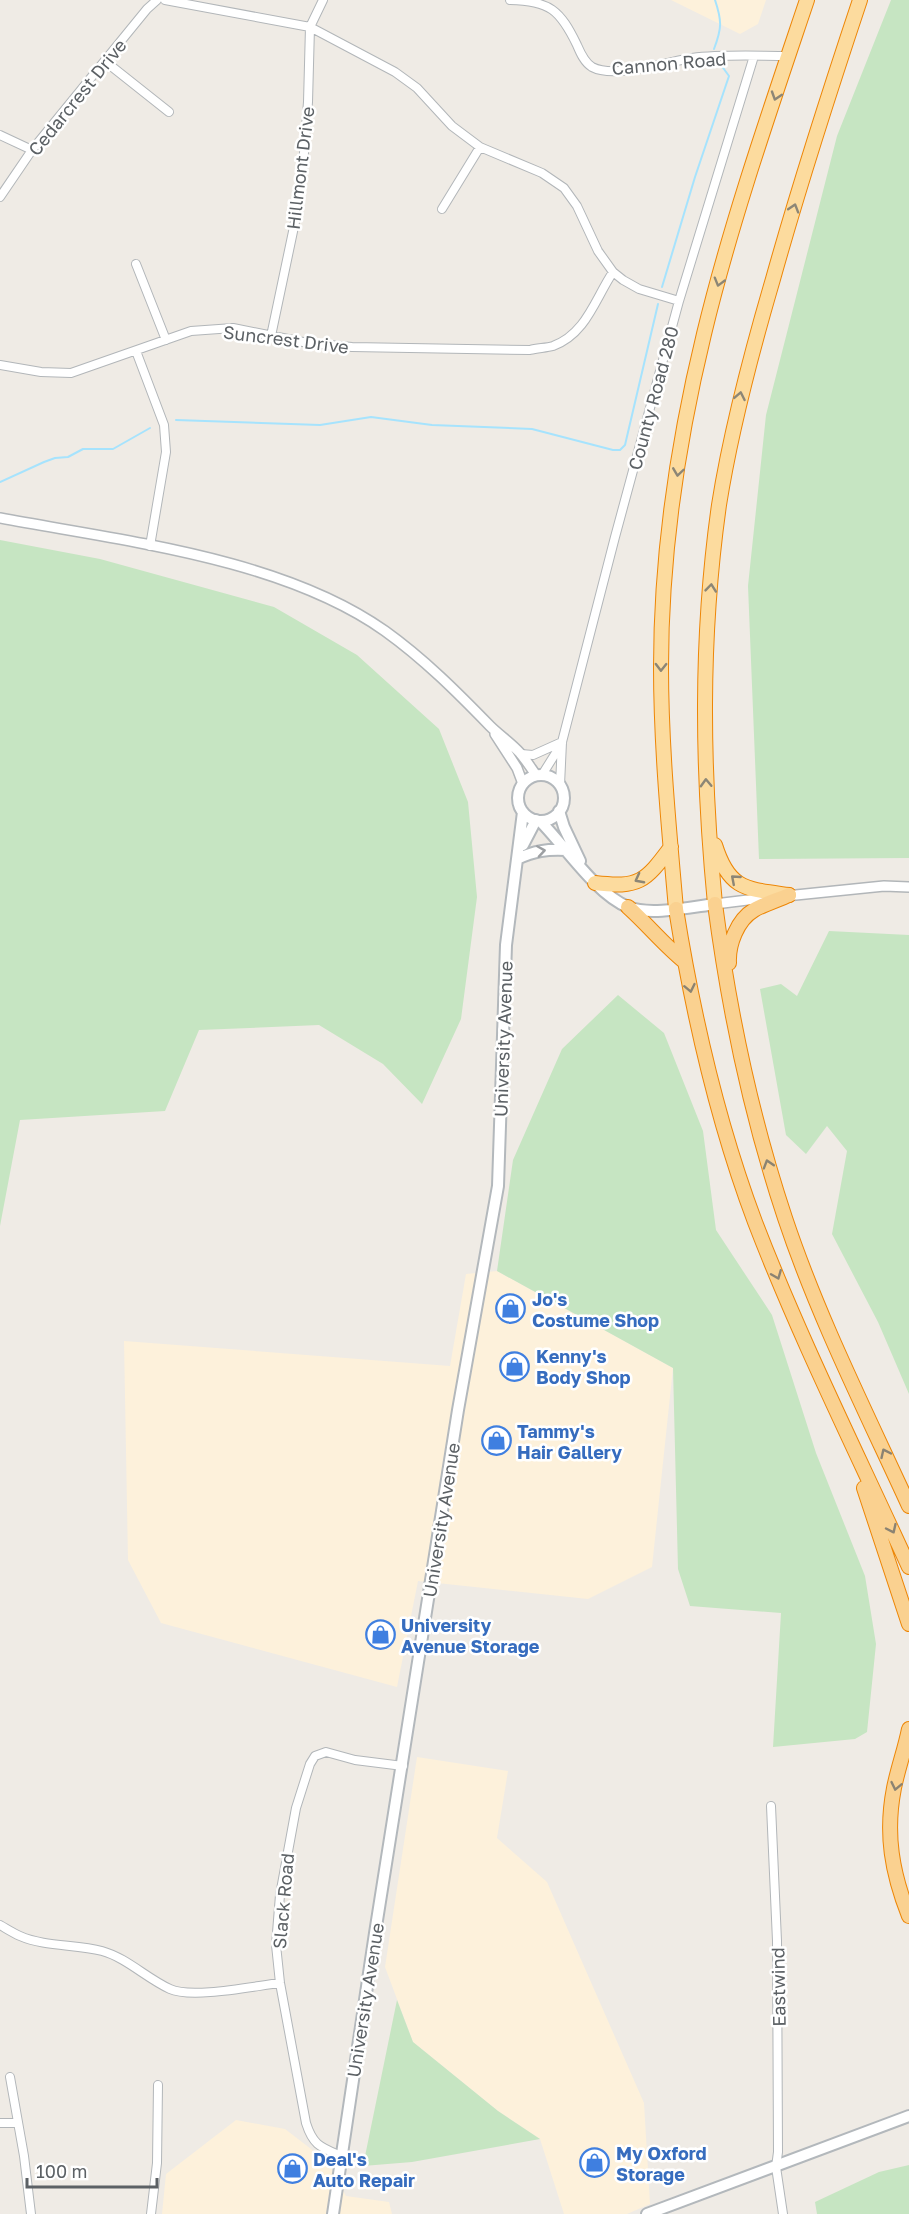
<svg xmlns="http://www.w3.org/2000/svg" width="909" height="2214" viewBox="0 0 909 2214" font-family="'Golos Text',sans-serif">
<rect width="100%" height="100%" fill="#efebe5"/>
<path fill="#fdf1db" d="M671 0H766L758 24 740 34Z
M497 1271 673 1368 652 1567 588 1599 418 1581 397 1687 161 1623 128 1560 124 1341 450 1366 466 1274Z
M417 1757 508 1771 497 1838 547 1882 644 2103 650 2204 627 2214H564L540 2139 498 2111 413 2042 385 1967Z
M236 2120 285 2129 328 2162 346 2196 389 2202 392 2214H162L166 2174Z"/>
<path fill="#c6e5c2" d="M891 0H909V858L759 859 748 586 766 415 837 136Z
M0 540 100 559 274 607 357 655 439 729 468 802 477 897 461 1019 422 1104 383 1064 319 1025 199 1030 165 1111 20 1120 0 1226Z
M829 931 909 935V1394L878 1322 832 1234 847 1151 827 1126 806 1154 786 1135 760 989 781 984 797 996Z
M618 995 664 1033 703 1131 716 1230 772 1315 816 1453 865 1576 876 1644 867 1732 855 1739 773 1747 781 1613 690 1606 678 1569 673 1368 497 1271 513 1160 562 1049Z
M397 2000 413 2042 498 2111 540 2139 412 2162 363 2166Z
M909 2165V2214H817L815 2202 879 2172Z"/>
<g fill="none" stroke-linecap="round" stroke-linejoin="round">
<path stroke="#a6e3fd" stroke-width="2" d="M714 49C722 28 722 21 715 0
M662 287 695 177 729 76 721 65
M176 420 320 425 371 417 432 425 532 429 613 450H620L625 445 658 304
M0 482 44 462 55 458 68 457 83 449H113L150 428"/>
<defs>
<path id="minor" d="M165 0 310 27 395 72 417 88 452 126 480 147 542 173 564 188 577 206 598 251 613 272 623 280 639 289 679 301
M510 0C550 1 560 10 577 45 580 52 584 62 592 67 614 79 667 62 692 58 723 54 757 56 788 56
M106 62 169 112
M0 135 32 150
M0 197 32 150 147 9 157 0
M442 209 480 147
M136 264 166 340
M271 336 295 222 302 178 308 102 310 27 323 0
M136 351 164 425 166 452 150 546
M0 365 41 372 71 373 191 331 233 328 308 343 352 347 530 350C537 348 546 348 553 346 586 334 595 299 613 272
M521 754 533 755 562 742
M542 775 562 743
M560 785 562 742 615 537 679 301 754 56
M771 1806 777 1941 778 2152 776 2167 783 2214
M0 1925C7 1929 13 1933 20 1936 45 1947 76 1944 102 1951 127 1958 146 1978 170 1989 192 1999 254 1986 280 1983
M10 2077 24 2156 31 2214
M0 2123H17
M341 2156C320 2147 313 2145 306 2123L280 1983 276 1945 280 1895 296 1808 310 1764 315 1756 326 1752 355 1760 403 1766
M151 2214 157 2163 158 2085"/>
<path id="tertiary" d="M0 518C123 541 282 558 385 631 424 659 457 692 490 726 499 735 511 743 520 753 526 760 531 768 536 775
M495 734 517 768 523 784
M786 896 884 886 909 887
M715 904 772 897"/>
<path id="secondary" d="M518 798a23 23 0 1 1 46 0a23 23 0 1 1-46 0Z
M559 811 564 827 580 861
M540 821C565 846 596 894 628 907 650 916 691 907 715 904
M523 845 536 820
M517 859C534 851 547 849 566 850
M333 2214 375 1933 458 1410 498 1186 506 945 523 812
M647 2214 909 2116"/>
<path id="trunk" d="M715 845C729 890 746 889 789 895
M595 883C639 888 645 882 671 847
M715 904C702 770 700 639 719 505 731 429 751 354 773 279 799 186 829 93 860 0
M676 909C669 829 661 748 661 667 661 558 678 441 704 334 731 222 770 110 807 0"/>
<path id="motorway" d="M715 904C729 1011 751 1116 785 1218 818 1317 866 1412 909 1506
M628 907C648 925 664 945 685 962
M676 909C693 1015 717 1121 755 1222 800 1339 857 1453 909 1567
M729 963C728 945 737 920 754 910 764 904 778 900 789 895
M864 1488 909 1624
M909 1729C905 1749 898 1768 894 1788 885 1834 892 1873 909 1916"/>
</defs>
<use href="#minor" stroke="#b2b6b9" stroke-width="10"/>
<use href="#tertiary" stroke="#b2b6b9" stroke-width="12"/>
<use href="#secondary" stroke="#b3b8bc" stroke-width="14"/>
<use href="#trunk" stroke="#ed8606" stroke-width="16"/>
<use href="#motorway" stroke="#ed8606" stroke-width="16"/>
<use href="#minor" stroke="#fff" stroke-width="8"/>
<use href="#tertiary" stroke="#fff" stroke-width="9"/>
<use href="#secondary" stroke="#fff" stroke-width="10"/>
<use href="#trunk" stroke="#fcdb9e" stroke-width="14"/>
<use href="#motorway" stroke="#fad190" stroke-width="14"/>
</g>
<defs><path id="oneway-chevron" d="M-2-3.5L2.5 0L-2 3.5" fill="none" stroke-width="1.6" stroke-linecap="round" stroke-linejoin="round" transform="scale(1.5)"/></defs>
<g stroke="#8c8676">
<use href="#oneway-chevron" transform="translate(776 96) rotate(108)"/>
<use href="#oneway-chevron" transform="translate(794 208) rotate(-73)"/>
<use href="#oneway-chevron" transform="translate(719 282) rotate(106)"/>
<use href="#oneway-chevron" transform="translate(740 396) rotate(-79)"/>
<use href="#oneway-chevron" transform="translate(678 472) rotate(98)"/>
<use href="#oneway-chevron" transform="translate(711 588) rotate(-84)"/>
<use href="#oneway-chevron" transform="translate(661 667) rotate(91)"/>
<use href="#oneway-chevron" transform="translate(706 783) rotate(-92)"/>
<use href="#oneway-chevron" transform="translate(639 879) rotate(152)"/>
<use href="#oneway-chevron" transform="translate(735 879) rotate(-139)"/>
</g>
<use stroke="#9da0a3" href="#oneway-chevron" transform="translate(541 851) rotate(-9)"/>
<g stroke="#8b8372">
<use href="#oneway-chevron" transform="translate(690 988) rotate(78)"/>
<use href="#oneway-chevron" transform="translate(768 1164) rotate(-107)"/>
<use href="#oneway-chevron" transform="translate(777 1275) rotate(68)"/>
<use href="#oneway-chevron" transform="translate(885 1453) rotate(-115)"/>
<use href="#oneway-chevron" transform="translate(892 1529) rotate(65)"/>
<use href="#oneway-chevron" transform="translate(896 1786) rotate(102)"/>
</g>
<defs>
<symbol id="shop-ring" viewBox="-11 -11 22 22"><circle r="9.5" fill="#fff" stroke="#3f7fe0" stroke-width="1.5"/><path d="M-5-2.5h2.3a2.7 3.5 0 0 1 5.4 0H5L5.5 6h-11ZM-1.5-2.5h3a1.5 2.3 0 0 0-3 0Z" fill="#3f7fe0"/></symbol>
</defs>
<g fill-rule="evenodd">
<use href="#shop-ring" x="494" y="1292" width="33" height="33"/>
<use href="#shop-ring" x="498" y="1350" width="33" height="33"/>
<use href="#shop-ring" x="480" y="1424" width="33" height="33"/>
<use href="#shop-ring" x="364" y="1618" width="33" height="33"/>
<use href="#shop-ring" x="578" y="2146" width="33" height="33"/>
<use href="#shop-ring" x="276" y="2152" width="33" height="33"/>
</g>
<g text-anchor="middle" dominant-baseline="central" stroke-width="5" stroke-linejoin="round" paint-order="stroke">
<g font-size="18" fill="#5c6165" stroke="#fff">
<text transform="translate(669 63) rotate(-5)">Cannon Road</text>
<text transform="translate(77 97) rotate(-51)">Cedarcrest Drive</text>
<text transform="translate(300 168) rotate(-83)">Hillmont Drive</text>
<text transform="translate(286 339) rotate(7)">Suncrest Drive</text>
<text transform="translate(653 398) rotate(-75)">County Road 280</text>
<text transform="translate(503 1039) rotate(-88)">University Avenue</text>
<text transform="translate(441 1520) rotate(-81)">University Avenue</text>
<text transform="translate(283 1901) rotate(-85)">Slack Road</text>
<text transform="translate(778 1987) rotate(-91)">Eastwind</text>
<text transform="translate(365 2000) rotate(-81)">University Avenue</text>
</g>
<g font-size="18" font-weight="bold" fill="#366cbe" stroke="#fff" text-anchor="start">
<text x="532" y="1299">Jo's<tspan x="532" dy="21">Costume Shop</tspan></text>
<text x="536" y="1356">Kenny's<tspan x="536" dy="21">Body Shop</tspan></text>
<text x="517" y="1431">Tammy's<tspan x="517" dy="21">Hair Gallery</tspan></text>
<text x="401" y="1625">University<tspan x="401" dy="21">Avenue Storage</tspan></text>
<text x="616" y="2153">My Oxford<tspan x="616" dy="21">Storage</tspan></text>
<text x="313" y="2159">Deal's<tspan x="313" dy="21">Auto Repair</tspan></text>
</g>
</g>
<path d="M27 2178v9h130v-9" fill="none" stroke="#5c6165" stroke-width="3"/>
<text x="36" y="2178" font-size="18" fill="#5c6165" stroke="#ffffff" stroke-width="4.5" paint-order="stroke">100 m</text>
</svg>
